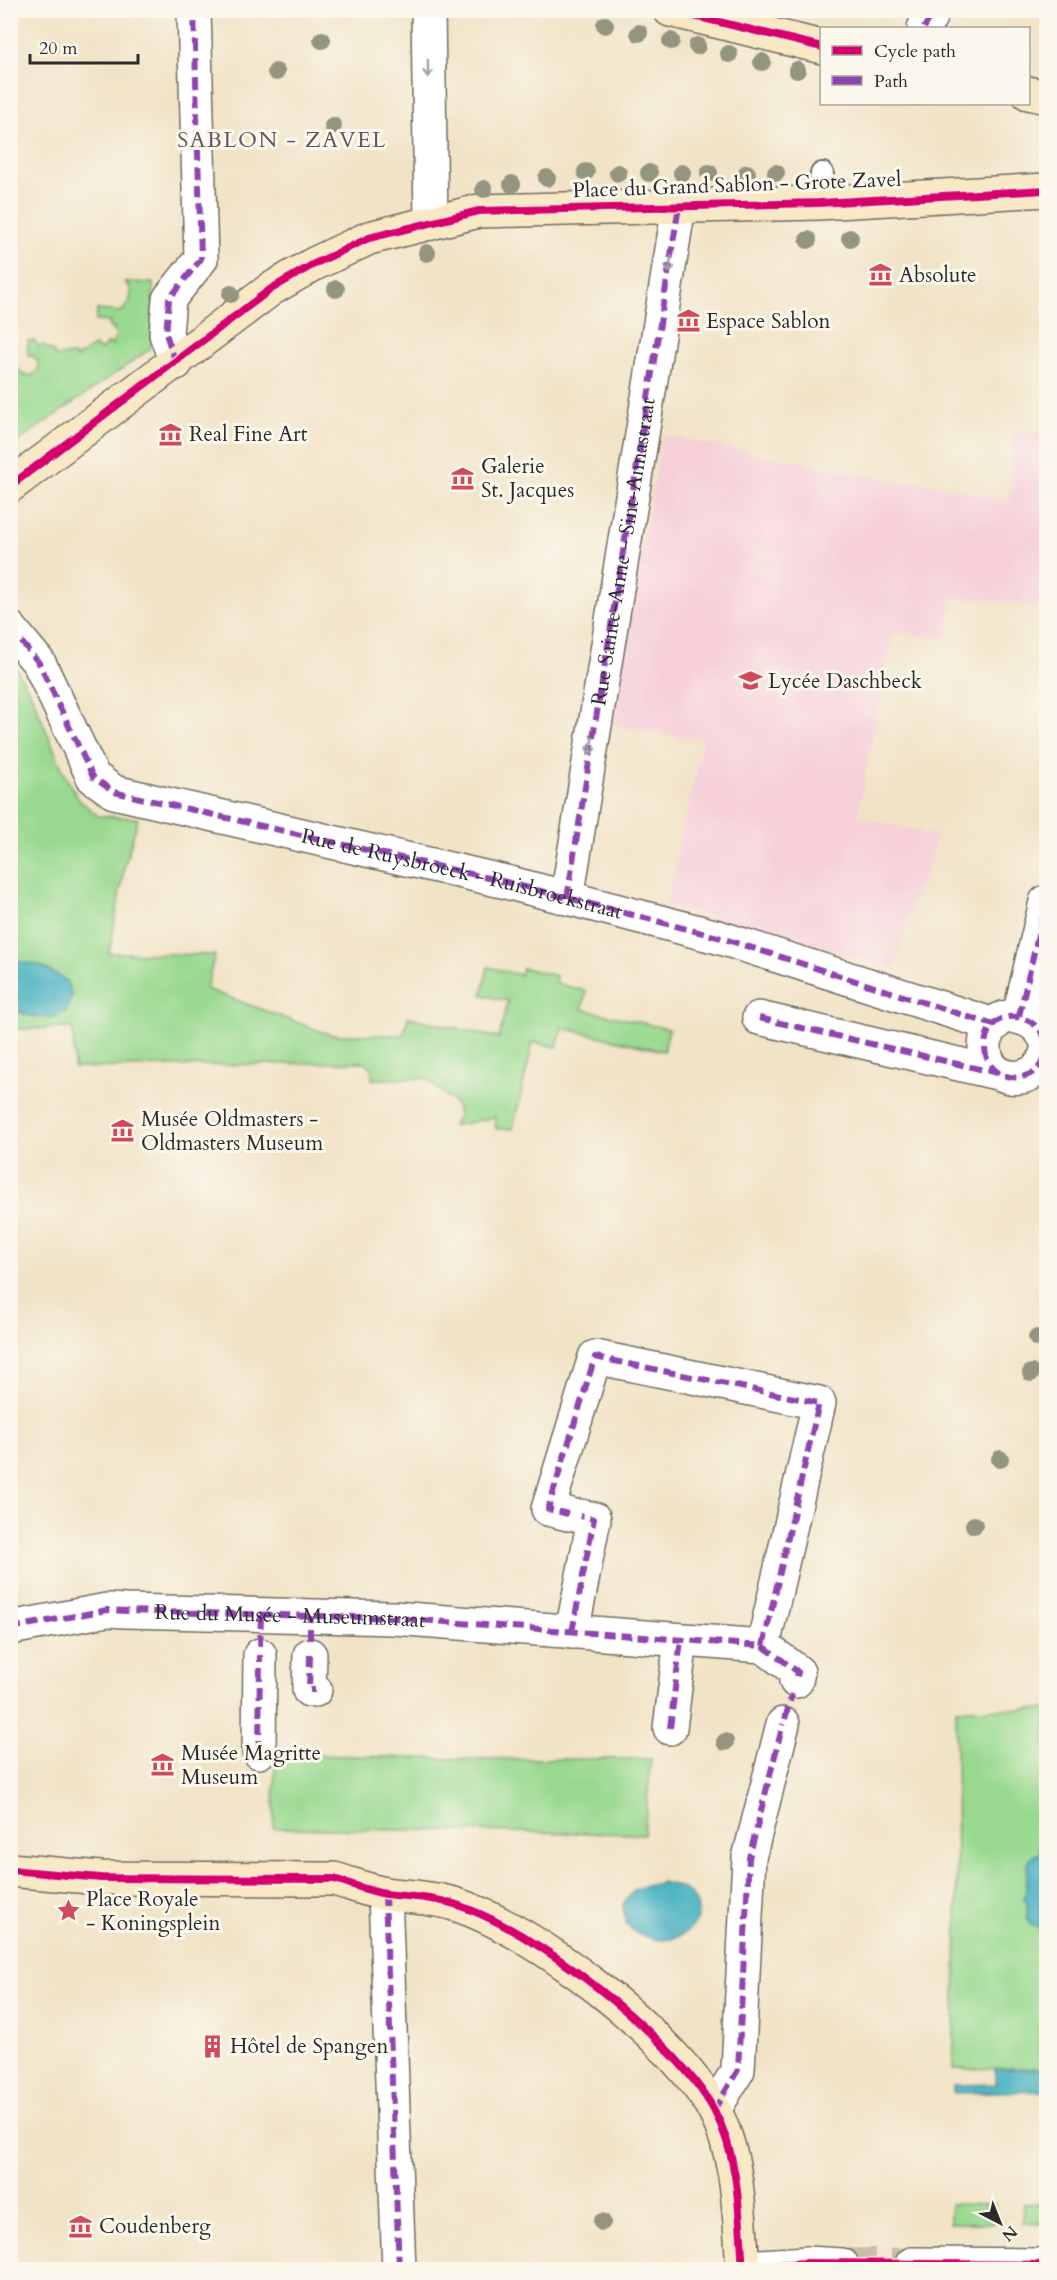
<svg xmlns="http://www.w3.org/2000/svg" width="1057" height="2280" viewBox="0 0 1057 2280" font-family="Cardo,serif">
<rect width="100%" height="100%" fill="#fbf7ec"/>
<filter id="ink" filterUnits="userSpaceOnUse"><feTurbulence type="fractalNoise" baseFrequency=".0167" numOctaves="2"/><feDisplacementMap in="SourceGraphic" scale="12" xChannelSelector="R" yChannelSelector="G"/><feConvolveMatrix kernelMatrix="1 2 1 2 8 2 1 2 1" color-interpolation-filters="sRGB"/></filter>
<filter id="wash" filterUnits="userSpaceOnUse"><feTurbulence type="fractalNoise" baseFrequency=".008" numOctaves="4" result="noise"/><feDisplacementMap in="SourceGraphic" scale="24" xChannelSelector="R" yChannelSelector="G"/><feGaussianBlur stdDeviation="1.35" result="paint"/><feColorMatrix in="noise" values="0 0 0 0 0 0 0 0 0 0 0 0 0 0 0 0 0 1.4 0 .05"/><feComposite in="paint" operator="in"/></filter>
<g filter="url(#wash)">
<rect width="100%" height="100%" fill="#f1e3c6"/>
<path fill="#f6cfd9" d="M1012 430 1044 434 1042 508 1046 509V608L953 597 946 639 893 632 857 817 937 835 920 889H916L895 968 666 905 703 739 682 735 681 738 607 723 637 579 662 435 909 483 910 480 1010 501Z"/>
<path fill="#99d98f" stroke="#62825d" stroke-width="1.5" d="M125 282 153 283 154 323 150 349 11 446V380L14 377H11V367H17L23 375 31 376 38 370V361L32 355H28V341H35L39 347 42 345 54 352V356L74 355 76 358 94 346 101 350 108 343 112 345 116 335 112 330 114 328 109 327 110 322 96 321 97 310 121 312 130 302 131 289Z
M10 657 32 696 65 776 79 800 98 816 138 818 124 869 109 953 215 955 206 989 331 1035H403L408 1017 499 1038 508 1001 482 995 488 967 520 975 523 968 556 976 555 983 586 991 582 1009 669 1029 664 1051 562 1028 557 1047 533 1042 513 1129H496L495 1117 452 1126 458 1116 456 1105 426 1078 372 1079V1069L365 1062 74 1068 73 1028 11 1029Z
M956 1709H1046V2068L953 2069 957 1928Z
M275 1754 457 1759H651L644 1834 274 1828Z
M950 2204H995V2223H950Z
M1023 2204 1046 2205V2224L1022 2223Z"/>
<path fill="#44b0c2" stroke="#386e76" stroke-width="1.5" d="M11 960 39 965 66 980 72 995 67 1010C51 1024 29 1016 11 1009Z
M1046 1833V1950L1045 1941 1040 1938 1039 1926H1032L1027 1917V1902L1024 1899 1027 1885 1025 1882 1027 1880 1028 1864 1032 1855 1040 1854V1843L1045 1841Z
M662 1882C736 1896 681 1971 626 1925L623 1904 635 1889Z
M1046 2068V2091L953 2093V2085L995 2084V2069Z"/>
</g>
<g filter="url(#ink)">
<g fill="none" stroke-linecap="round" stroke-linejoin="round">
<path stroke="#c9bea7" stroke-width="33" stroke-dasharray="33 16" stroke-linecap="butt" d="M842 2265 912 2264"/>
<defs>
<path id="lane" d="M819 203 822 174"/>
<g id="street">
<path d="M428 10 431 223"/>
<path d="M924 28 934 10"/>
<path d="M176 363 166 334 169 299 201 259 194 10"/>
<path id="s1" d="M10 628 39 663 93 777 114 792 506 882 718 937 994 1025"/>
<path id="s2" d="M567 898 679 206"/>
<path d="M1019 1016 1046 902"/>
<path d="M759 1018 997 1073"/>
<path d="M1046 1040C1031 1007 986 1009 985 1046 984 1084 1038 1089 1046 1053"/>
<path id="s3" d="M10 1628 107 1610 126 1611 394 1618 763 1646 819 1403 595 1357 548 1509 568 1514"/>
<path d="M572 1632 594 1519 580 1516"/>
<path d="M763 1646 798 1672 796 1681"/>
<path d="M310 1655 309 1690H315"/>
<path d="M670 1728 681 1640"/>
<path d="M259 1752 260 1655"/>
<path d="M385 1894 399 2270"/>
<path d="M714 2110 738 2070 749 1858 783 1724"/>
<path d="M912 2264 1046 2265"/>
<path d="M743 2267 807 2263 842 2265"/>
</g>
<path id="secondary" d="M670 10 822 47
M1028 93 1046 97
M10 486 271 289 314 264 369 238 479 211 819 203 1046 190
M10 1870 101 1878 334 1879C352 1884 368 1891 386 1894 409 1897 431 1897 454 1904 533 1928 674 2037 714 2110 740 2158 739 2217 743 2270"/>
</defs>
<use href="#lane" stroke="#706b61" stroke-width="26"/>
<use href="#street" stroke="#706b61" stroke-width="36"/>
<use href="#secondary" stroke="#706b61" stroke-width="36"/>
<use href="#lane" stroke="#fff" stroke-width="22"/>
<use href="#street" stroke="#fff" stroke-width="33"/>
<use href="#secondary" stroke="#f8e8c3" stroke-width="33"/>
<path stroke="#8e44ad" stroke-width="6" stroke-dasharray="12 6" stroke-linecap="butt" d="M924 28 934 10
M176 363 166 334 169 299 201 259 194 10
M10 628 39 663 93 777 114 792 506 882 718 937 994 1025
M567 898 679 206
M1019 1016 1046 902
M759 1018 997 1073
M1046 1040C1031 1007 986 1009 985 1046 984 1084 1038 1089 1046 1053
M10 1628 107 1610 126 1611 394 1618 763 1646 819 1403 595 1357 548 1509 568 1514
M572 1632 594 1519 580 1516
M310 1640V1616
M260 1646 261 1615
M763 1646 798 1672 796 1681
M310 1655 309 1690H315
M785 1719 792 1694
M670 1728 681 1640
M259 1752 260 1655
M385 1894 399 2270
M714 2110 738 2070 749 1858 783 1724"/>
<defs>
<path id="cycleway" d="M670 10 822 47
M10 486 271 289 314 264 369 238 479 211 819 203 1046 190
M10 1870 101 1878 334 1879C352 1884 368 1891 386 1894 409 1897 431 1897 454 1904 533 1928 674 2037 714 2110 740 2158 739 2217 743 2270
M743 2267 807 2263 1046 2265"/>
</defs>
<use href="#cycleway" stroke="#fbf7ec" stroke-width="11"/>
<use href="#cycleway" stroke="#d6006c" stroke-width="8"/>
</g>
<g fill="#93957e">
<circle cx="605" cy="25" r="9"/>
<circle cx="639" cy="33" r="9"/>
<circle cx="322" cy="40" r="9"/>
<circle cx="671" cy="41" r="9"/>
<circle cx="697" cy="46" r="9"/>
<circle cx="729" cy="54" r="9"/>
<circle cx="762" cy="62" r="9"/>
<circle cx="797" cy="70" r="9"/>
<circle cx="276" cy="72" r="9"/>
<circle cx="333" cy="126" r="9"/>
<circle cx="586" cy="172" r="9"/>
<circle cx="618" cy="173" r="9"/>
<circle cx="649" cy="173" r="9"/>
<circle cx="682" cy="173" r="9"/>
<circle cx="709" cy="173" r="9"/>
<circle cx="747" cy="173" r="9"/>
<circle cx="776" cy="173" r="9"/>
<circle cx="547" cy="178" r="9"/>
<circle cx="512" cy="184" r="9"/>
<circle cx="484" cy="189" r="9"/>
<circle cx="850" cy="238" r="9"/>
<circle cx="808" cy="240" r="9"/>
<circle cx="427" cy="253" r="9"/>
<circle cx="336" cy="289" r="9"/>
<circle cx="231" cy="294" r="9"/>
<circle cx="1037" cy="1338" r="9"/>
<circle cx="1031" cy="1373" r="9"/>
<circle cx="1000" cy="1459" r="9"/>
<circle cx="974" cy="1525" r="9"/>
<circle cx="725" cy="1742" r="9"/>
<circle cx="602" cy="2222" r="9"/>
</g>
<defs><path id="oneway-shaft" d="M-6 0H5M1.5-3L5.5 0L1.5 3" fill="none" stroke-width="1.6" stroke-linecap="round" stroke-linejoin="round" transform="scale(1.5)"/></defs>
<g stroke="#a0a0a0">
<use href="#oneway-shaft" transform="translate(428 69) rotate(89)"/>
<use href="#oneway-shaft" transform="translate(670 264) rotate(99)"/>
<use href="#oneway-shaft" transform="translate(591 746) rotate(99)"/>
</g>
</g>
<defs>
<symbol id="museum-bare" viewBox="-9 -9 18 18"><path d="M0-6L6-3V-2H-6V-3ZM-5-1h2V3h-2ZM-1-1h2V3h-2ZM3-1h2V3H3ZM-6 4H6V6H-6Z" fill="#d1495b" stroke="#fbf7ec" stroke-width="2.5" paint-order="stroke"/></symbol>
<symbol id="school-bare" viewBox="-9 -9 18 18"><path d="M0-5L7-2L0 1L-7-2ZM-4 1L0 2.5L4 1V4Q0 6-4 4Z" fill="#d1495b" stroke="#fbf7ec" stroke-width="2.5" paint-order="stroke"/></symbol>
<symbol id="sight-bare" viewBox="-9 -9 18 18"><path d="M0-6L1.8-2.2L6-1.7L2.9 1.2L3.7 5.4L0 3.3L-3.7 5.4L-2.9 1.2L-6-1.7L-1.8-2.2Z" fill="#d1495b" stroke="#fbf7ec" stroke-width="2.5" paint-order="stroke"/></symbol>
<symbol id="building-bare" viewBox="-9 -9 18 18"><path d="M-4-6H4V6H1V3H-1V6H-4ZM-2.5-4.3h1.7v1.8h-1.7ZM.8-4.3h1.7v1.8H.8ZM-2.5-1h1.7V.8h-1.7ZM.8-1h1.7V.8H.8Z" fill="#d1495b" stroke="#fbf7ec" stroke-width="2.5" paint-order="stroke"/></symbol>
</defs>
<g fill-rule="evenodd">
<use href="#museum-bare" x="864" y="258" width="33" height="33"/>
<use href="#museum-bare" x="672" y="304" width="33" height="33"/>
<use href="#museum-bare" x="154" y="418" width="33" height="33"/>
<use href="#museum-bare" x="446" y="462" width="33" height="33"/>
<use href="#school-bare" x="734" y="664" width="33" height="33"/>
<use href="#museum-bare" x="106" y="1114" width="33" height="33"/>
<use href="#museum-bare" x="146" y="1748" width="33" height="33"/>
<use href="#sight-bare" x="52" y="1894" width="33" height="33"/>
<use href="#building-bare" x="196" y="2030" width="33" height="33"/>
<use href="#museum-bare" x="64" y="2210" width="33" height="33"/>
</g>
<g text-anchor="middle" dominant-baseline="central" stroke-width="6" stroke-linejoin="round" paint-order="stroke">
<g font-size="21" fill="#2b2b2b" stroke="#fbf7ec">
<text transform="translate(737 185) rotate(-2)">Place du Grand Sablon - Grote Zavel</text>
<text stroke="none"><textPath href="#s2" startOffset="351">Rue Sainte-Anne - Sint-Annastraat</textPath></text>
<text stroke="none"><textPath href="#s1" startOffset="555">Rue de Ruysbroeck - Ruisbroekstraat</textPath></text>
<text stroke="none"><textPath href="#s3" startOffset="282">Rue du Musée - Museumstraat</textPath></text>
</g>
<g font-size="21" fill="#2b2b2b" stroke="#fbf7ec" text-anchor="start">
<text x="899" y="275">Absolute</text>
<text x="706" y="321">Espace Sablon</text>
<text x="189" y="434">Real Fine Art</text>
<text x="481" y="466">Galerie<tspan x="481" dy="24">St. Jacques</tspan></text>
<text x="768" y="681">Lycée Daschbeck</text>
<text x="141" y="1119">Musée Oldmasters -<tspan x="141" dy="24">Oldmasters Museum</tspan></text>
<text x="181" y="1753">Musée Magritte<tspan x="181" dy="24">Museum</tspan></text>
<text x="86" y="1899">Place Royale<tspan x="86" dy="24">- Koningsplein</tspan></text>
<text x="230" y="2046">Hôtel de Spangen</text>
<text x="99" y="2226">Coudenberg</text>
</g>
<g font-size="22" letter-spacing="1.5" fill="#645660" stroke="#fbf7ec">
<text x="282" y="140">SABLON - ZAVEL</text>
</g>
</g>
<rect width="1057" height="2280" fill="none" stroke="#fbf7ec" stroke-width="36"/>
<rect x="820" y="27" width="210" height="78" fill="#fbf7ec" stroke="#a8a59f" stroke-width="1.5"/>
<rect x="832" y="46" width="30" height="9" fill="#d6006c" stroke="#a8a59f" stroke-width="1.5"/>
<text x="874" y="57" font-size="18" fill="#2b2b2b">Cycle path</text>
<rect x="832" y="76" width="30" height="9" fill="#8e44ad" stroke="#a8a59f" stroke-width="1.5"/>
<text x="874" y="87" font-size="18" fill="#2b2b2b">Path</text>
<g transform="translate(1000 2223) rotate(138)" stroke="#fbf7ec" stroke-width="4.5" paint-order="stroke">
<path d="M0-4.5L10 22L0 15L-10 22Z" fill="#2b2b2b"/>
<text y="-9" font-size="16" font-weight="bold" text-anchor="middle" fill="#2b2b2b">N</text>
</g>
<path d="M30 54v9h108v-9" fill="none" stroke="#2b2b2b" stroke-width="3"/>
<text x="39" y="54" font-size="18" fill="#2b2b2b" stroke="#fbf7ec" stroke-width="4.5" paint-order="stroke">20 m</text>
</svg>
